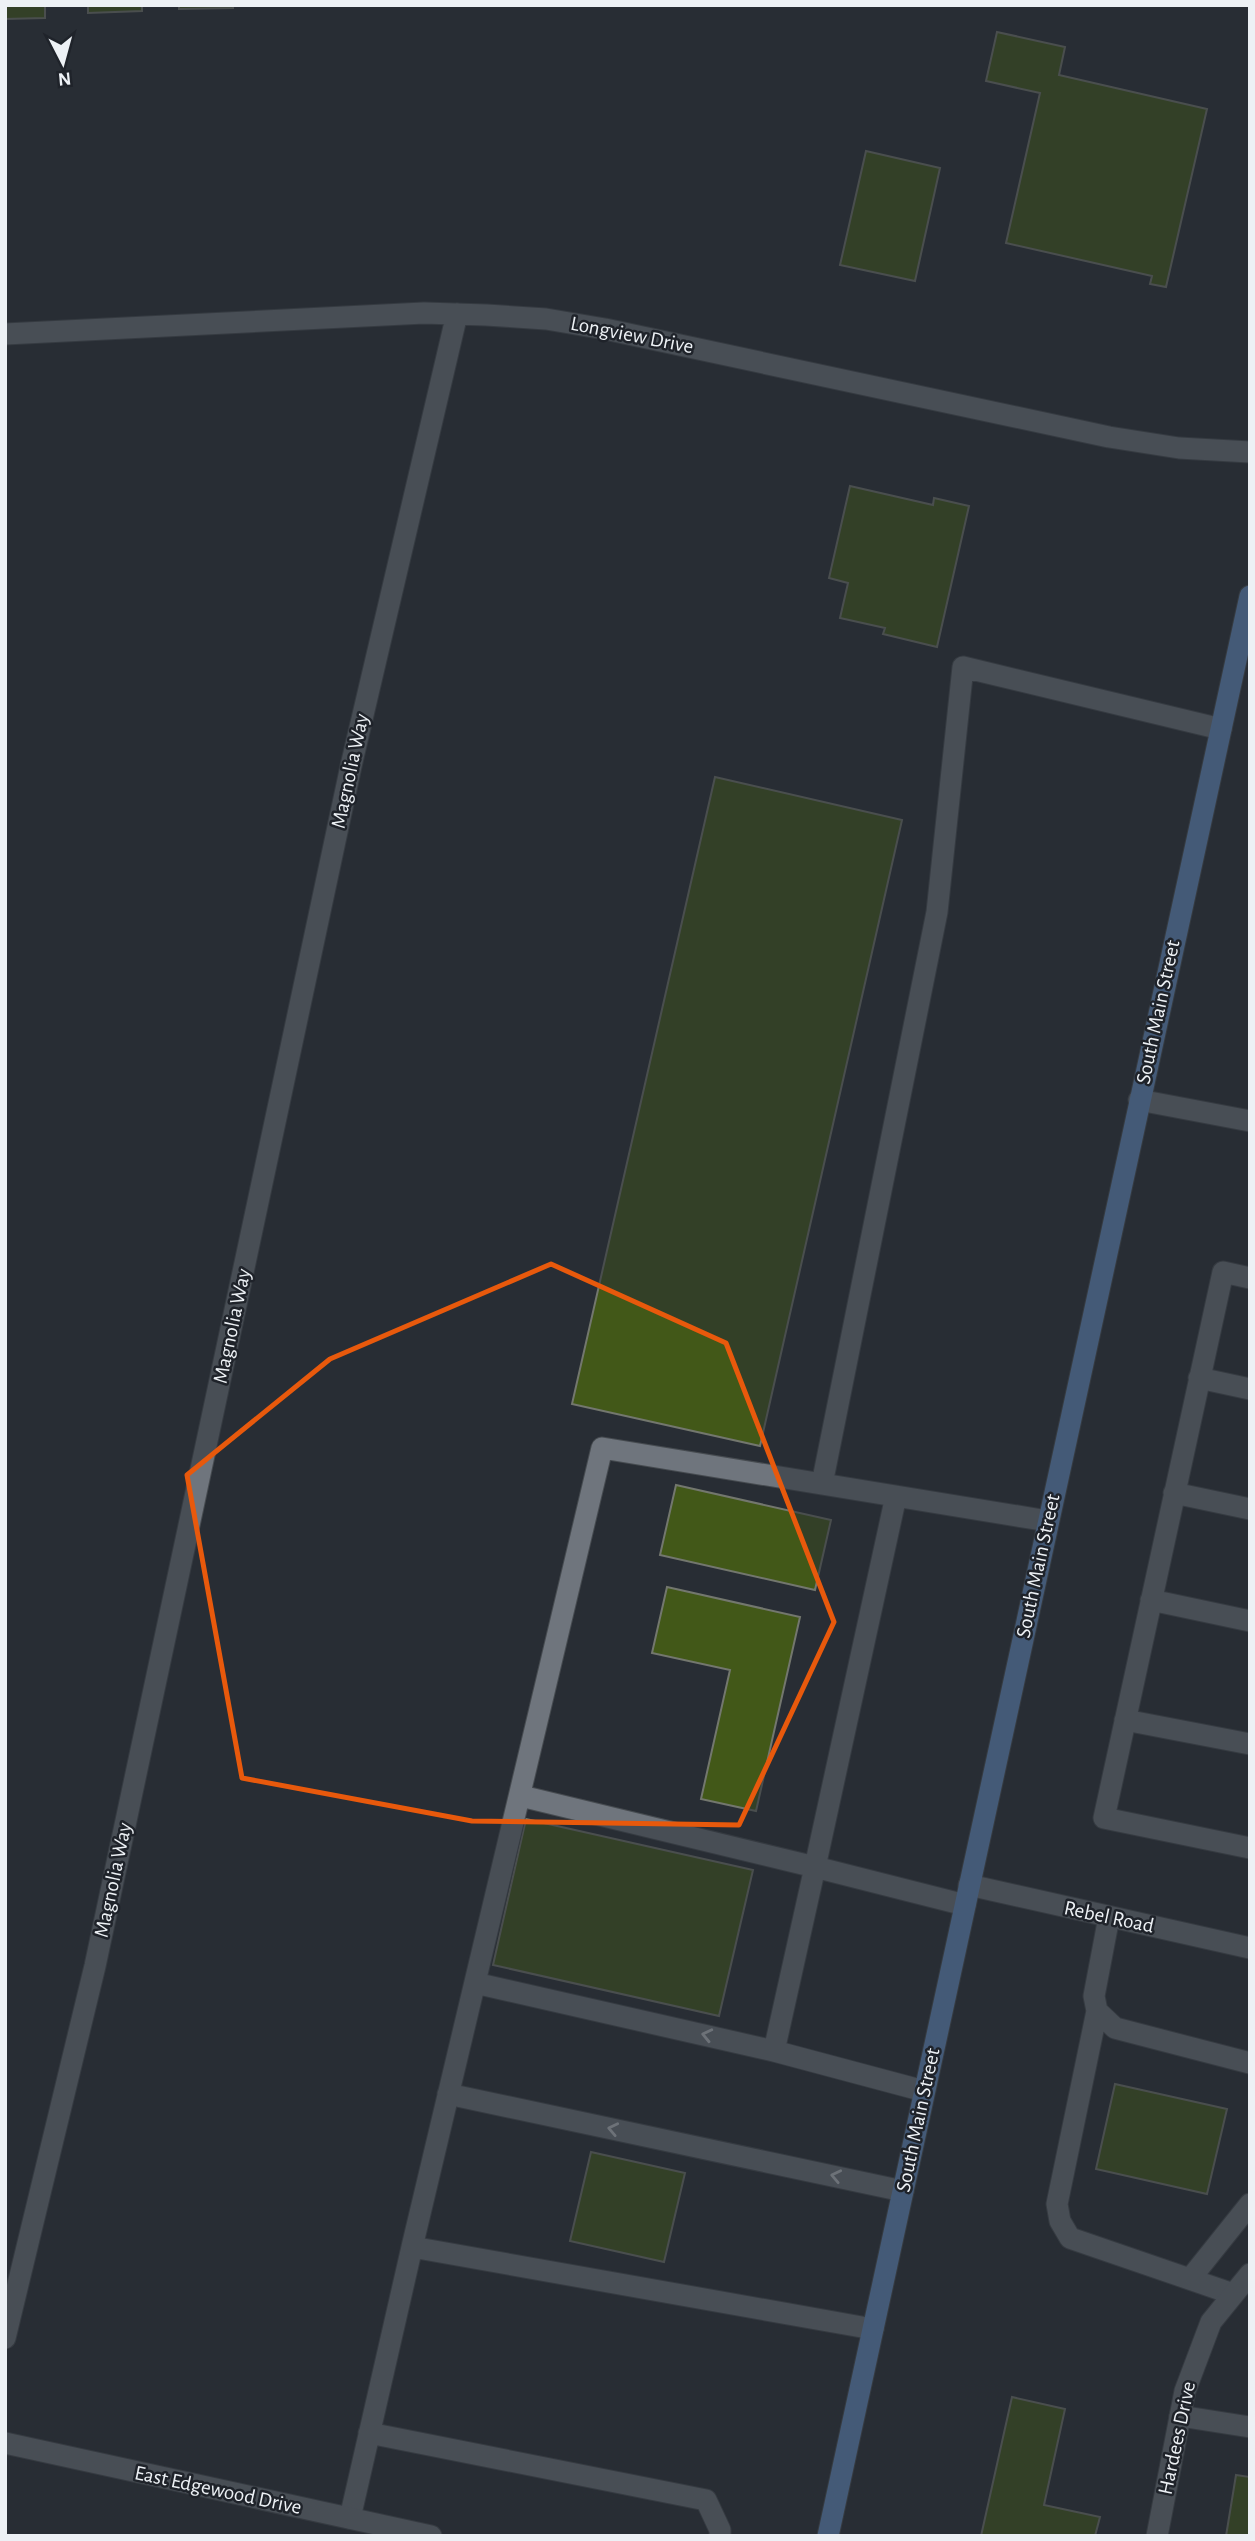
<svg xmlns="http://www.w3.org/2000/svg" width="1255" height="2541" viewBox="0 0 1255 2541" font-family="'Alegreya Sans',sans-serif">
<rect width="100%" height="100%" fill="#282d34"/>
<path fill="#425818" stroke="#73776e" stroke-width="2" d="M5 5H45V18L5 19Z
M88 5H142V11L88 13Z
M179 5H233V8L179 9Z
M997 32 1065 47 1059 75 1207 109 1166 287 1150 284 1152 276 1006 243 1040 93 986 81Z
M866 151 940 168 915 281 840 265Z
M850 486 933 505 934 498 969 506 937 647 883 634 885 628 840 618 848 583 829 578Z
M715 777 902 820 760 1446 572 1404Z
M676 1485 831 1520 815 1590 660 1555Z
M667 1587 800 1617 756 1811 701 1799 730 1670 652 1653Z
M526 1819 753 1870 719 2016 493 1965Z
M1115 2084 1227 2109 1207 2194 1096 2169Z
M591 2152 685 2173 664 2262 570 2241Z
M1012 2397 1065 2409 1044 2505 1100 2517 1095 2536H981Z
M1236 2475 1250 2477V2536H1226Z"/>
<g fill="none" stroke-linecap="round" stroke-linejoin="round">
<defs>
<path id="service" d="M1250 1278 1223 1272 1104 1818 1250 1848
M1199 1378 1250 1389
M822 1484 937 912 963 667 1221 729
M1174 1493 1250 1509
M1151 1600 1250 1621
M1125 1720 1250 1744
M521 1796 815 1867 896 1496
M1109 1917 1094 1996 1097 2011 1115 2028 1250 2063
M475 1983 774 2051
M1097 2011 1057 2204 1060 2221 1070 2238 1233 2294
M924 2091 774 2051 815 1867 965 1905
M448 2094 903 2191
M412 2247 602 1448 1048 1521
M1190 2279 1250 2204
M1180 2416 1250 2427
M369 2433 706 2500 720 2530V2536
M350 2518 412 2247 873 2329"/>
<path id="minor" d="M5 334 424 313 486 315 546 319 605 329 1109 437 1179 448 1250 452
M1139 1100 1250 1121
M969 1885 1250 1948
M5 2338 95 1966 351 766 457 314
M5 2443 431 2536
M1157 2536 1185 2391 1211 2322 1250 2274"/>
<path id="primary" d="M828 2536 1250 596"/>
</defs>
<use href="#service" stroke="#464b50" stroke-width="23"/>
<use href="#minor" stroke="#464b50" stroke-width="23"/>
<use href="#primary" stroke="#464b50" stroke-width="23"/>
<use href="#service" stroke="#6f757d" stroke-width="21"/>
<use href="#minor" stroke="#6f757d" stroke-width="21"/>
<use href="#primary" stroke="#6791c7" stroke-width="21"/>
</g>
<defs><path id="oneway-chevron" d="M-2-3.5L2.5 0L-2 3.5" fill="none" stroke-width="1.6" stroke-linecap="round" stroke-linejoin="round" transform="scale(1.75)"/></defs>
<g stroke="#c1c6cb">
<use href="#oneway-chevron" transform="translate(707 2035) rotate(-167)"/>
<use href="#oneway-chevron" transform="translate(613 2129) rotate(-168)"/>
<use href="#oneway-chevron" transform="translate(836 2176) rotate(-168)"/>
</g>
<path d="M0 0H1255V2541H0ZM551 1264 726 1343 834 1622 739 1825 472 1821 242 1778 187 1475 330 1359Z" fill="#282d34" fill-opacity=".55" fill-rule="evenodd"/>
<path fill="none" stroke="#e8590c" stroke-width="5" stroke-linejoin="round" d="M551 1264 726 1343 834 1622 739 1825 472 1821 242 1778 187 1475 330 1359Z"/>
<g text-anchor="middle" dominant-baseline="central" stroke-width="5" stroke-linejoin="round" paint-order="stroke">
<g font-size="21" fill="#edf1f5" stroke="#1f232a">
<text transform="translate(632 335) rotate(11)">Longview Drive</text>
<text transform="translate(350 771) rotate(-78)">Magnolia Way</text>
<text transform="translate(1158 1012) rotate(-78)">South Main Street</text>
<text transform="translate(232 1326) rotate(-78)">Magnolia Way</text>
<text transform="translate(1038 1566) rotate(-78)">South Main Street</text>
<text transform="translate(113 1880) rotate(-78)">Magnolia Way</text>
<text transform="translate(1109 1917) rotate(12)">Rebel Road</text>
<text transform="translate(918 2120) rotate(-78)">South Main Street</text>
<text transform="translate(1177 2438) rotate(-78)">Hardees Drive</text>
<text transform="translate(218 2490) rotate(12)">East Edgewood Drive</text>
</g>
</g>
<rect width="1255" height="2541" fill="none" stroke="#edf1f5" stroke-width="14"/>
<g transform="translate(63 63) rotate(174)" stroke="#1f232a" stroke-width="5" paint-order="stroke">
<path d="M0-5L12 26L0 18L-12 26Z" fill="#edf1f5"/>
<text y="-10" font-size="19" font-weight="bold" text-anchor="middle" fill="#edf1f5">N</text>
</g>
</svg>
